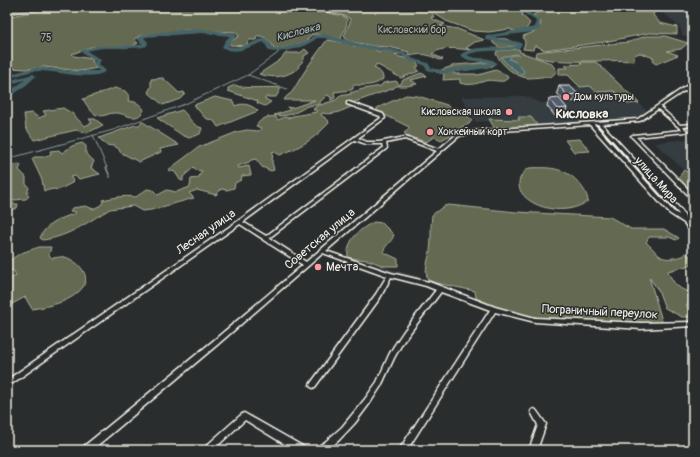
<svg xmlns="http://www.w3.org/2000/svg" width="700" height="457" viewBox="0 0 700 457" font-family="Pangolin,sans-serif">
<rect width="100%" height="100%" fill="#2a2d2e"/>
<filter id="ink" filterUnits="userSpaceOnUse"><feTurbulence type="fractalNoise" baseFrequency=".025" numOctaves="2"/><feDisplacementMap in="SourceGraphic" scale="8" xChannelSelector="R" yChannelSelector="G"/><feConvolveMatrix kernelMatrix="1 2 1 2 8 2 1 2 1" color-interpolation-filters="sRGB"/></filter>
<g filter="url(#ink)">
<path fill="#363c41" d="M693 7V39L682 35 680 27 657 8Z
M590 86 597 92 614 91 627 104 639 103 648 112 638 119 495 129 490 121 476 122 461 97 525 96 541 103 562 101 554 91H565L563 88Z
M693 138V176L686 172 655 143Z
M365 262 423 278 421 281 364 265Z"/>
<path fill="#646b51" stroke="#acae9c" d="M7 7H48L7 15Z
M55 7H302L343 16 347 19C348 26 342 34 341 39L315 34 311 35 306 42 279 49 274 48C270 42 265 35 257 36L256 40H249L246 46 230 45V42L239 36 236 32 185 30 139 36 134 40 138 43 132 46 91 47 72 54 74 56 92 59 94 66 98 68 81 71 44 67 27 69 8 68 7 17Z
M306 7H428L430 8 434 17H431L432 19 445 24 440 26 458 29 482 39 484 40 475 42 466 48 471 50H482C467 52 446 43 432 54L443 59 440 60C426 54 424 53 409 56L407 55 409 52 389 47 373 46 347 41 344 36 350 22V19L345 16Z
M433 7H543L518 11 523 13 522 15 530 23 525 31 517 32 509 29 489 32 473 31 446 21 434 13Z
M550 7H623L620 9C632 11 642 6 653 8L655 11 653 15 660 23 677 27V34L649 33 604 42 544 50 537 46H534L533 50 523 49 525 43 523 36C531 33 540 32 541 22L533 15Z
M646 36H665L688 43 681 49 667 51 678 55 656 64 653 62 654 58 640 53 634 55V61C610 59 553 65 535 56L536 52 629 42Z
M492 38 506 39 517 44V46L500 48 493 43Z
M327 40 354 44 353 46 370 47 379 52 381 50 401 54 395 55 396 56 409 59 416 62 419 66 416 67 419 71 401 78 376 64 374 68C379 70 383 73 383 79 374 87 363 85 353 85V89L351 90 334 92 335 98 331 100V97L327 95 320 102V105L336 100 340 96 351 94 350 93 363 89 381 86 383 83 396 81 400 85 403 80 421 73 427 76 411 80 417 84 407 86H396L394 88 352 103 354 106C342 110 335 116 322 113L321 115 328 120 329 123C313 140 302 146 280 155L273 151 272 162 274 170 271 171 262 167 256 159 251 160 249 162 238 166V168L249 166 251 175 242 176 241 180 235 183 234 188 227 190 221 189 216 195 197 190 189 193 194 198 151 210 142 211 133 206 110 209C89 221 69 237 43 240L40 238C45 224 61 218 74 214L76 212 70 211 72 208 86 206 93 209 101 205 103 202 102 200C112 198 125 195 136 197L147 189 153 190 158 195 167 190 176 192 190 187 191 179 198 178 202 171 195 170 194 167 183 177V181L180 180 175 172 168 170 199 147 237 132 247 130 259 131 261 128 256 126C260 119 269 115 276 117L278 120 285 117 288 118 293 116 317 112 316 110H313L314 108 319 105C315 105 307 105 304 108 296 113 283 118 274 115L290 110 287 107 292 108 315 100H284C286 95 292 94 294 89 304 71 315 56 327 40Z
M305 49 309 53 304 56V60L299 65 298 69C284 77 276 79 259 74L280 60 286 53H300Z
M519 49 520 52 551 63 557 71 551 77C543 76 536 78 528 78 515 77 502 65 496 54L497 51Z
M492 62 495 63 493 66 453 72 454 74H475L478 75 496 70 507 75 508 78 504 81C498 82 490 79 485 81 475 84 470 86 460 83V79L443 80 444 74 436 72 455 65Z
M580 62H596L639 103 627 104 614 91 597 92 590 86 580 87 568 75H559V68H568L565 65 582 64Z
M163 78 179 93 184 92 185 94 180 99 163 105 148 92 151 87V79Z
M235 85C244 90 269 86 281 88L276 97H266L265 99 271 102 265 106 257 103 258 101 228 91V88Z
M115 88 125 91 129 96 128 101C135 101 141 104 144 110 136 124 126 113 116 113 108 112 103 119 95 114 90 111 86 104 83 99Z
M406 95 418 96 447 105 450 108H458L472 120 469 124 461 127 457 132 441 140 434 137 426 142 408 136 404 133 408 130 409 127 377 111V108Z
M215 97 233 101 235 106C243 102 252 105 258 111L218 127 214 121 205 118 194 105Z
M63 108 73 114 84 126 92 123 89 119H95L103 125 87 133 76 130 34 140 26 128 24 114 32 113 39 118 46 115 43 111Z
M182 110C189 116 191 125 202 128L200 134 189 138 182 135 157 118Z
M518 117H531L538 126 495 129 489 119 520 120Z
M141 122H143L179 145 160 149 161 152 139 162 120 152 119 149 114 146 106 145 99 138 135 125H140Z
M598 126 600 127 639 169H634L596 127Z
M580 139 590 151 574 152 565 140Z
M82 143 86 146V154L94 161 91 168 100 174 79 179 75 176 70 177 73 180 72 183 58 190 54 189 44 191 42 180 32 159 34 157H44L51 154 50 151 59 150 62 153 72 146Z
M19 164 21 165 19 170 26 177V184L29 188 27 193 29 196 26 199 14 200 11 204H18L17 208 7 211V166Z
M529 168C548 167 564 167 578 182 583 188 587 193 588 201 555 225 495 193 529 168Z
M684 170 693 176V193L678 178Z
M449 205 516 212 610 217 631 229H664L679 238 676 240 669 237H649L646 242C662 257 659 262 683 256L685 253 690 256 693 261 690 265 668 271C673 284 679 290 693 293V304L686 305 693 317H682L665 308 658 290 649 277 663 324C603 322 529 326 476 298L475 291 436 283 428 280C424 269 428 262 430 251 432 239 430 227 432 215L444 206Z
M374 222 382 223 394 235C392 242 385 245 383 252L398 259V266H384L368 260 348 258C346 241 359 229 374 222Z
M39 247H51L49 255 52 258C56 258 61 256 65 257 76 260 92 274 83 287 72 302 50 306 32 309L25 297 7 307V280L16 276 14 271 7 270C7 255 28 251 39 247Z"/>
<path fill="#476568" stroke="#8c9d9b" d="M516 54 519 55H512L509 59 516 62 524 71 522 75 508 65 501 57Z"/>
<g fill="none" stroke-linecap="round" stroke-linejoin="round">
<path stroke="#8c9d9b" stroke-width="1" d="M248 75 287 89
M93 135 107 168
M7 159 113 130 185 104 248 75 278 53V51"/>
<path stroke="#8c9d9b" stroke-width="1.5" d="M106 167 110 177"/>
<path fill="#476568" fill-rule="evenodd" d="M543 7H549L539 11 528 12 540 20V29L534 32 491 37 519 42 522 44 519 48C502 53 483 48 467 55 477 61 488 55 497 63L488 68 442 74 427 70 424 65 410 61 401 55 389 52 361 48 324 38H317C306 47 284 54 269 51L264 42C250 46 236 56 222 47L225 41 230 36 202 33 146 37 144 38 148 42 147 46C127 51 106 45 87 51L101 60 99 64 106 71C93 82 54 70 38 71 28 71 17 76 7 79V75L37 67 72 71H99L93 64 95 61 81 52V50L96 46 138 45 142 44 137 38 143 35C173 29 206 26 236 34L237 35 228 46C241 50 253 41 265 38L267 39 273 49H278L307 41 314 35 324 34 361 44 392 49 405 53 414 59 428 63 431 68 442 70 487 64 490 63 468 60 460 55C475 43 498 50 515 46L516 45 486 40 485 36 535 27 536 21 529 16 519 11Z
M612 7H643L631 10Z
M33 74 36 76 23 88 7 98V93L25 80 7 85V81Z"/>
<defs>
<path id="minor" d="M692 82H693V85L686 89 693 92V94L684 91 660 107 680 125 693 124V126L683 127 687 131 685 132 636 137 692 193V195H688L631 136 633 135 682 130 658 109 640 121 602 124 682 211 686 219 693 228V233L691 232 684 223 669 213 590 125 473 133 459 136 326 251 391 273 429 282 495 307 535 318 641 323 693 322V326L641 329 535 322 495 312 407 450H399L490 310 441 292 403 342 394 358 381 386 370 403 355 423 339 440 331 447 327 450H316L317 447 325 442 342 427 365 399 377 382 389 355 394 346 404 331 436 290 426 286 391 277 380 298 315 387 313 388 311 387 310 385 311 383 376 294 387 276 323 253 217 345 92 450H82L83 447 213 341 303 265 265 241 263 240V239L240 224 7 387V380L238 221 381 118 380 116 347 104V102H349L383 114 385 118 358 138 367 142H379L405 137 439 149 457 134 473 131 638 119ZM594 124H598L678 213 679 215 673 211ZM405 139 437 151 306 262 269 238 386 149 387 148 386 143ZM355 140 366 144H382L383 148 266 236 243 222Z
M534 409 536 410 546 424 537 450H529L538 425 531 412 532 410Z
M244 413 304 447 305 450H294L245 420 213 450H204L205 447 242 414Z"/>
</defs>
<use href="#minor" stroke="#f4f1e8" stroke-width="3"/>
<use href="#minor" fill="#2a2d2e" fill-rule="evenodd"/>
</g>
<path fill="#47515f" stroke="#f4f1e8" d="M559 86 578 94 575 101 565 102 557 93Z
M549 99 567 108 565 115 555 116 547 106Z"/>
<path fill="#535e6e" stroke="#f4f1e8" d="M559 86H570L578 94 567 95Z
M559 98 567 108 557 109 549 99Z"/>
</g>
<g fill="#ff9aa2" stroke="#2a2d2e" stroke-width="1.5">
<circle cx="566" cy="97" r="4"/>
<circle cx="509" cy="112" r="4"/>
<circle cx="430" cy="132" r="4"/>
<circle cx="318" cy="267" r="4"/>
</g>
<g text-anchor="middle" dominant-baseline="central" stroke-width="3" stroke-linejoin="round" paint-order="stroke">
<g font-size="10" fill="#b3b5a4" stroke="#2a2d2e">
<text x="412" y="30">Кисловский бор</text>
<text x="46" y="38">75</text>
</g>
<g font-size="10" fill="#f4f1e8" stroke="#2a2d2e" text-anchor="start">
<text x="574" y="97">Дом культуры</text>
<text x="501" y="112" text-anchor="end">Кисловская школа</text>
<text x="438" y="132">Хоккейный корт</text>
</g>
<g font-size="11" font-style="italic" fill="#afb9b5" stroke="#2a2d2e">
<text transform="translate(298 32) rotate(-15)">Кисловка</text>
</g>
<g font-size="12" fill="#f4f1e8" stroke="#2a2d2e">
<text transform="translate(656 180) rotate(48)">улица Мира</text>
<text transform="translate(206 232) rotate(-35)">Лесная улица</text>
<text transform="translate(320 239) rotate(-40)">Советская улица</text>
<text transform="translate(600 312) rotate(3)">Пограничный переулок</text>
</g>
<g font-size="12" fill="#f4f1e8" stroke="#2a2d2e" text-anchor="start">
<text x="326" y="267">Мечта</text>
</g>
<g font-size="13" font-weight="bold" fill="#f4f1e8" stroke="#2a2d2e">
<text x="582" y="114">Кисловка</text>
</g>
</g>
<rect width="700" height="457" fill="none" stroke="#2a2d2e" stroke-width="24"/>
<rect x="12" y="12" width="676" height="433" fill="none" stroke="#f4f1e8" stroke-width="1.5" filter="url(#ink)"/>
</svg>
